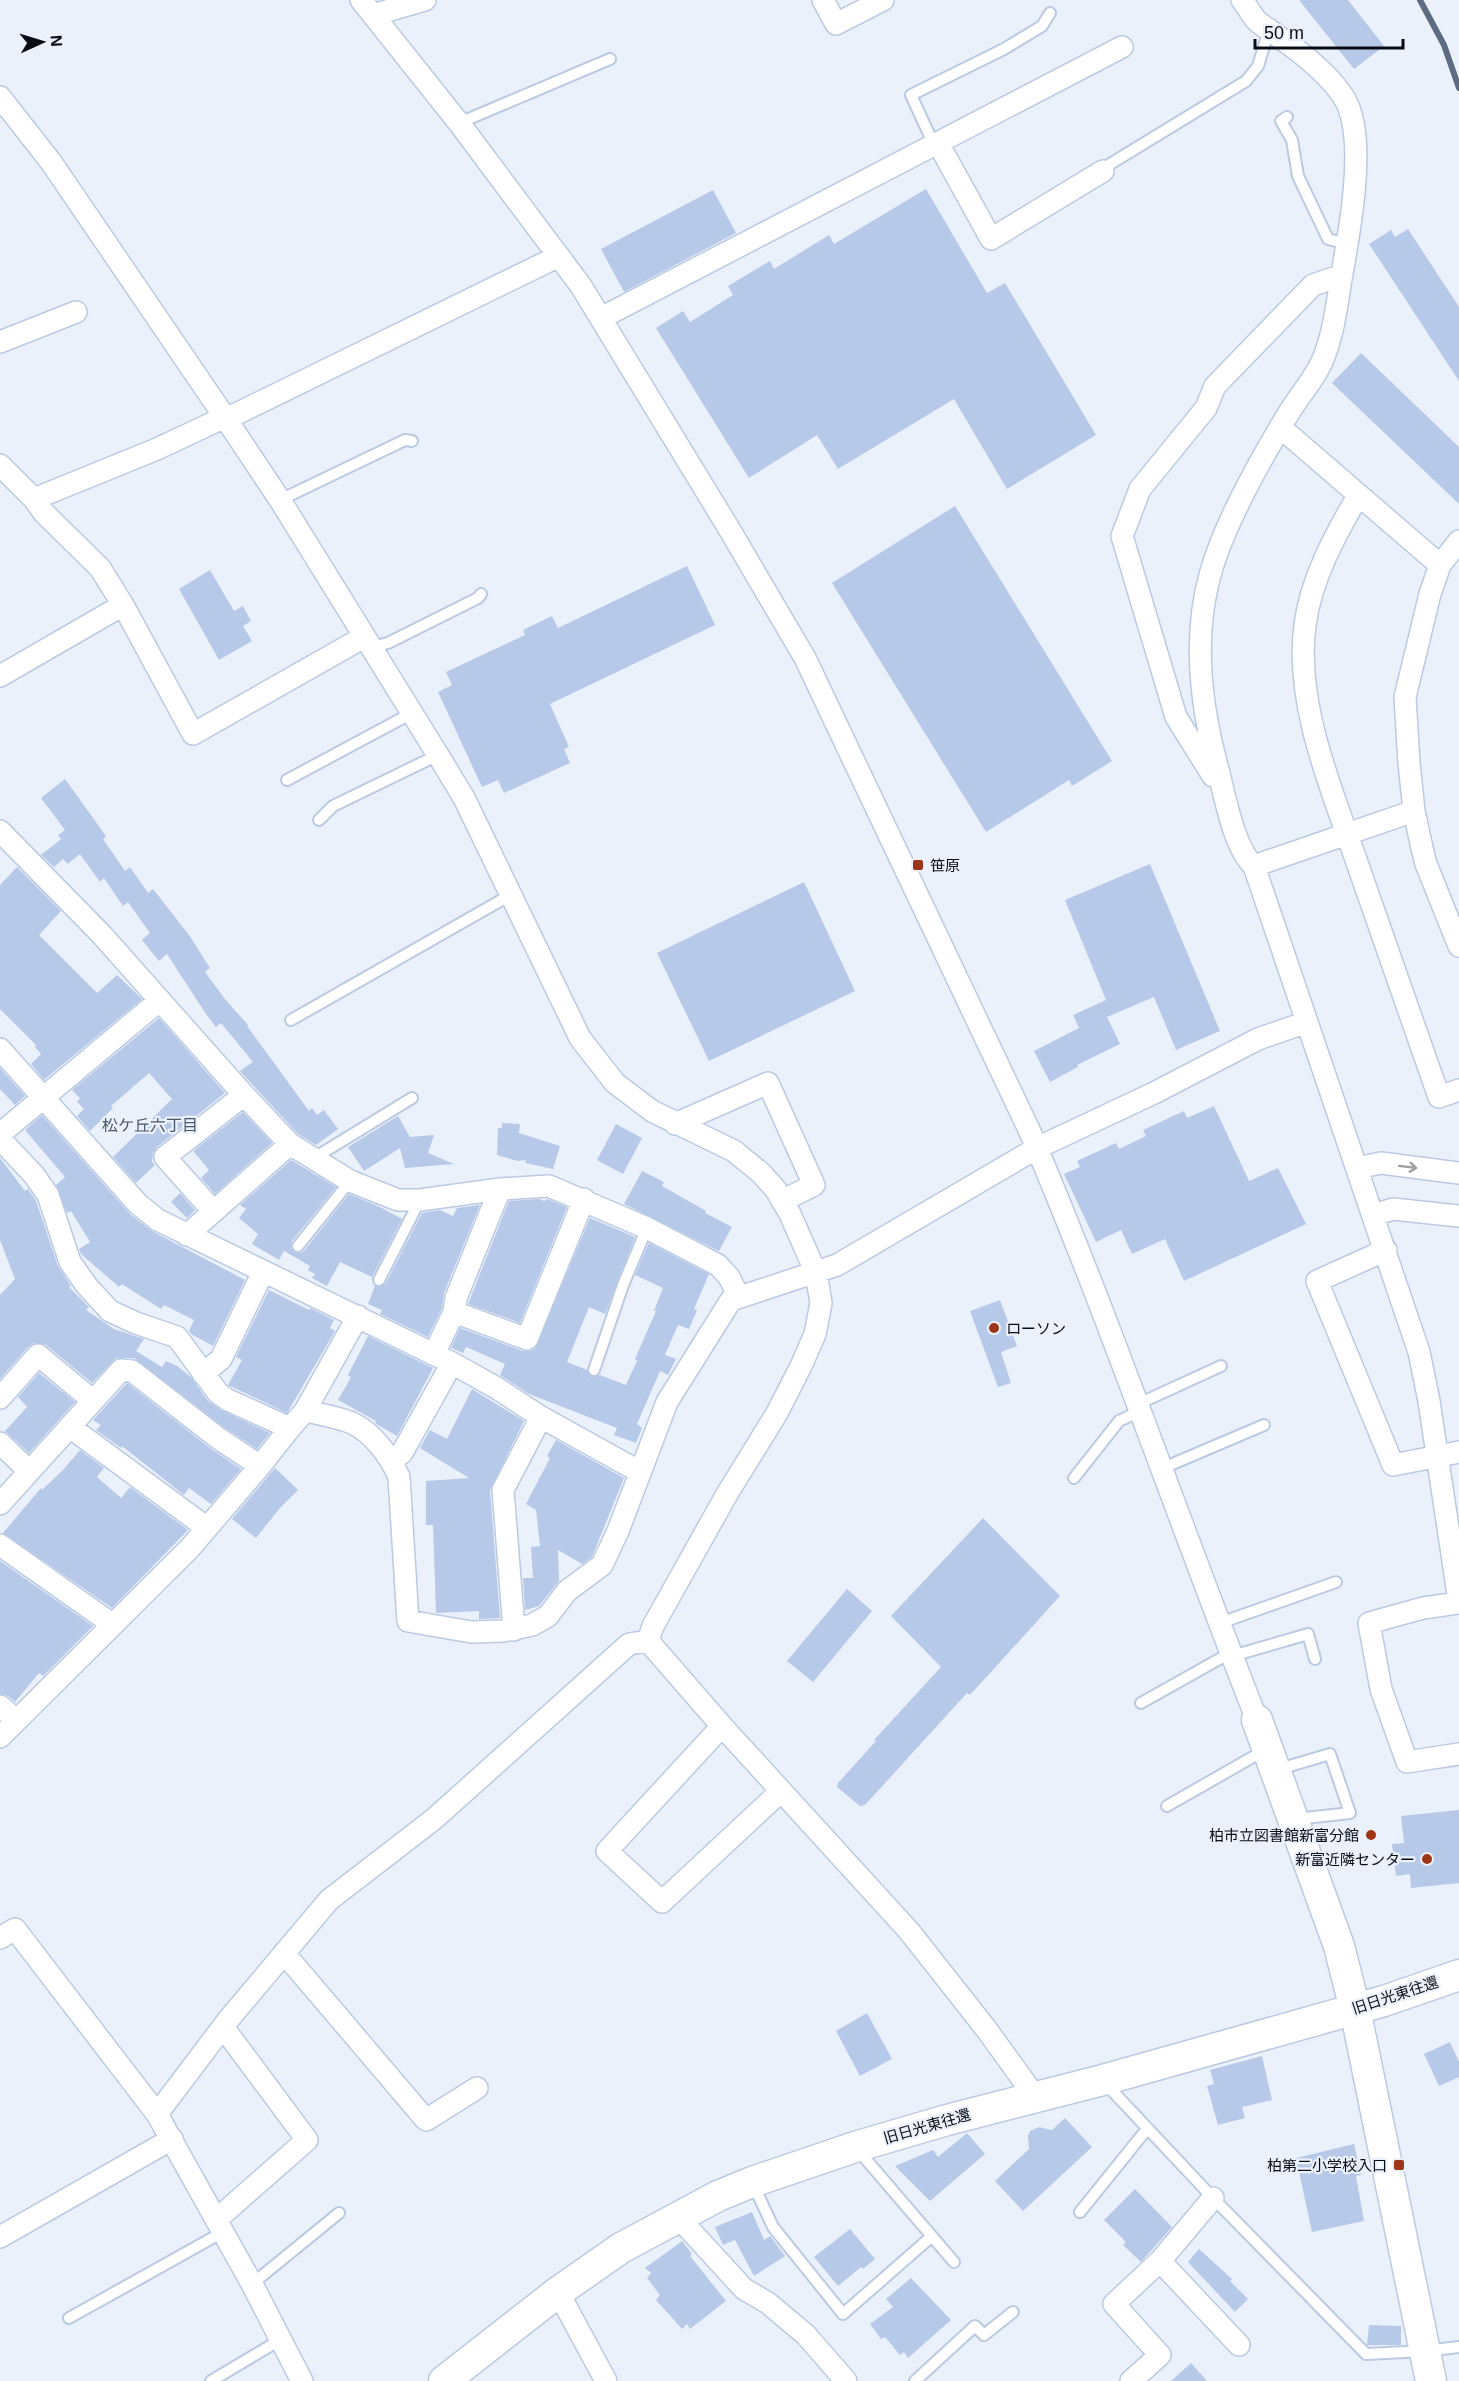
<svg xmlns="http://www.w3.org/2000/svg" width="1459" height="2381" viewBox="0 0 1459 2381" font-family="Arial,'Noto Sans JP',sans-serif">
<rect width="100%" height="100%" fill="#ebf1fb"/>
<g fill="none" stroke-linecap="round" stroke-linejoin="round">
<path stroke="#5e6c83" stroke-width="6" d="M1420 0 1444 45 1459 88"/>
</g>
<path fill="#b6c9e8" d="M1299 0H1348L1384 46 1354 69Z
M926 189 987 293 1005 283 1096 435 1007 489 954 399 838 469 817 435 749 478 656 328 683 311 690 322 733 295 728 286 770 261 774 269 829 235 834 244Z
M713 190 736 233 624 292 601 249Z
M1408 229 1459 307V381L1369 244 1391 230 1395 237Z
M1361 353 1459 447V504L1332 383Z
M955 506 1112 761 1072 786 1069 780 986 832 832 583Z
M687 566 715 625 550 704 569 747 564 749 570 763 504 793 498 780 482 787 438 692 452 685 446 672 525 635 523 630 552 616 558 628Z
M210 570 234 611 243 606 251 621 243 626 252 641 219 660 179 589Z
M65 779 106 836 103 839 125 871 130 867 148 893 153 889 189 935 210 968 205 972 225 999 248 1025 247 1026 309 1111 312 1108 317 1115 324 1110 338 1129 316 1145 298 1134 240 1071 253 1062 221 1023 216 1027 206 1014 167 954 159 961 142 940 150 933 128 902 123 906 104 878 100 882 80 854 68 864 63 859 54 867 41 855 61 839 58 835 65 830 41 798Z
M1150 864 1220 1031 1176 1050 1154 997 1107 1017 1120 1044 1077 1065 1078 1067 1050 1082 1034 1051 1079 1028 1073 1015 1106 1000 1065 900Z
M17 867 61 911 39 935 97 993 117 975 142 999 44 1080 31 1064 41 1054 35 1047 36 1045 0 1009V885Z
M804 882 855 991 709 1061 657 953Z
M159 1018 225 1093 157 1147 153 1153 152 1162 155 1165 136 1183 113 1157 172 1099 149 1073 111 1106 113 1108 90 1131 77 1116 84 1109 77 1102 80 1098 72 1090Z
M0 1068 25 1096 15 1105 0 1089Z
M1214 1106 1249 1181 1278 1168 1306 1224 1184 1281 1165 1239 1132 1254 1121 1230 1096 1242 1064 1174 1080 1167 1077 1161 1116 1143 1119 1149 1146 1136 1143 1130 1184 1111 1187 1118Z
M243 1112 272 1143 215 1194 201 1178 209 1170 193 1151Z
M42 1115 130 1214 152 1231 245 1280 213 1346 191 1334 189 1331 194 1320 164 1305 161 1309 122 1284 119 1287 81 1254 79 1249 90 1242 71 1211 67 1213 56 1185 65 1177 25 1130Z
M398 1116 410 1137 434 1135 428 1153 454 1164 405 1168 400 1148 364 1171 348 1147Z
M502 1123 520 1124 519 1133 560 1146 553 1169 525 1163 526 1160 518 1161 497 1155 498 1128H502Z
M616 1124 642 1138 623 1174 597 1160Z
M0 1158 25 1191 28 1189 36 1201 58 1266 71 1286 69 1287 89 1307 86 1310 114 1329 144 1339 136 1351 162 1367 166 1361 177 1366 191 1377 208 1401 221 1410 270 1433 257 1449 225 1428 134 1358H116L92 1383 46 1345 34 1343 28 1347 0 1379V1295L15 1279 0 1240Z
M291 1160 336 1187 292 1241 291 1248 294 1252 300 1253 304 1251 349 1194 380 1207 402 1219 372 1277 340 1262 327 1286 312 1278 315 1274 308 1270 310 1266 284 1251 279 1260 252 1244 258 1234 239 1218 246 1209 240 1205Z
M642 1171 664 1182 662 1186 706 1211 705 1213 732 1227 719 1251 624 1204Z
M180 1193 195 1210 187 1218 171 1202Z
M539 1199 544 1201 547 1199 567 1207 520 1323 468 1304 509 1201Z
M480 1205 444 1293 442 1308 428 1337 380 1314 382 1310 368 1304 375 1286 380 1287 386 1283 422 1213 440 1210 453 1216 457 1208Z
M590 1218 635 1237 605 1314 589 1307 567 1362 587 1370 591 1377 600 1375 626 1385 637 1361 635 1359 656 1311H654L663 1288 635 1275 649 1243 709 1274 694 1309 697 1310 689 1329 678 1325 665 1355 676 1359 668 1375 660 1371 637 1424 642 1428 636 1443 614 1435 617 1428 529 1394 500 1375 505 1364 466 1347 463 1353 451 1348 460 1328 523 1351H530L535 1349Z
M269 1290 309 1310 310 1308 334 1320 330 1328 335 1331 287 1413 228 1385 242 1360 236 1357Z
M1000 1300 1017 1346 1001 1352 1011 1383 998 1387 970 1311Z
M368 1336 433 1368 397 1436 378 1425 375 1423 376 1421 338 1400 351 1377 348 1375Z
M39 1373 75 1402 29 1453 5 1431 27 1407 18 1397Z
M127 1383 210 1448 241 1469 211 1504 189 1488 184 1495 122 1446 121 1448 96 1430 101 1425 93 1420Z
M472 1389 524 1421 490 1490 500 1618 479 1619V1611L436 1613 433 1525H426V1481L469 1478 420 1448 430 1430 447 1439Z
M556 1440 624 1478 592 1557 582 1564 558 1550 559 1581 539 1606 525 1610 523 1578H533L531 1547 540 1546 536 1510 526 1504 550 1458 547 1456Z
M80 1450 104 1468 97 1477 121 1498 130 1487 188 1530 112 1608 3 1533 41 1488 42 1490 63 1470Z
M275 1468 298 1490 280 1508 256 1538 232 1519Z
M983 1518 1060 1596 970 1695 967 1693 865 1805 860 1806 837 1787 838 1783 876 1741 874 1740 941 1667 891 1616Z
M0 1561 93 1626 43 1676 39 1673 15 1702 8 1696 0 1694Z
M847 1589 872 1611 813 1682 787 1661Z
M1459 1810V1883L1411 1888 1410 1874 1396 1876 1392 1844 1404 1843 1401 1816Z
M867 2013 892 2059 860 2076 836 2031Z
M1450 2042 1459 2062V2077L1439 2086 1424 2054Z
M1262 2056 1272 2100 1242 2107 1245 2118 1218 2125 1207 2086 1214 2084 1210 2070Z
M1065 2118 1092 2147 1023 2211 995 2181 1029 2149 1028 2136 1030 2131 1039 2127 1052 2130Z
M967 2133 985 2154 930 2201 895 2166 933 2150 938 2157Z
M1354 2144 1361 2175 1356 2176 1364 2221 1312 2232 1296 2158Z
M1135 2189 1172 2227 1141 2262 1123 2245 1126 2242 1104 2220Z
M752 2212 764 2240 770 2236 785 2256 754 2276 735 2240 723 2245 715 2227Z
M850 2229 875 2259 863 2269 861 2267 838 2286 814 2257Z
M682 2241 692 2254 690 2256 726 2301 690 2329 687 2324 682 2329 656 2300 660 2295 647 2278 651 2273 645 2268Z
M1199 2249 1232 2279 1230 2281 1248 2299 1235 2312 1188 2262Z
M911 2278 951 2320 908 2358 904 2352 900 2355 885 2337 881 2339 870 2324 893 2307 886 2299Z
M1369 2325 1401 2326V2345H1367Z
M1191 2363 1207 2381H1171Z"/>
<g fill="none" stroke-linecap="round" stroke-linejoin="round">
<defs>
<path id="lane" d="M1287 117 1281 121 1292 140 1298 176 1328 239 1347 244
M459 123 610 59
M934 145 911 95 1004 49 1042 26 1050 13
M1103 171 1102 169 1246 81 1258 66 1269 30
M280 500 405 440 412 441
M371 647 388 643 478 598 481 594
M287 780 412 713
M319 820 333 806 438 755
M291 1020 512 894
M314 1158 412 1098
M298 1246 350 1181
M379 1280 420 1200
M594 1370 623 1285 647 1228
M1138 1404 1221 1366
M1163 1468 1264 1425
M1074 1478 1119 1421 1140 1411
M1220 1623 1336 1582
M1232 1656 1308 1634 1315 1659
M1141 1703 1230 1653
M1276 1770 1330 1754 1350 1813 1296 1819
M1167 1806 1265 1750
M1104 2082 1213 2198 1366 2354 1425 2351 1459 2347
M857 2149 954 2262
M753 2184 773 2227 843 2314 931 2237
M1080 2212 1147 2129
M252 2284 339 2213
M69 2318 223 2232
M211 2381 280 2340
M915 2381 975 2326 984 2335 1013 2312"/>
<path id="street" d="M361 0 459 123 581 286 728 527 805 658 1031 1134C1113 1327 1180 1525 1257 1720
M823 0 836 24 883 0
M1242 0C1247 6 1251 14 1256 20 1262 26 1272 31 1279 37 1301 52 1340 83 1349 108 1365 151 1349 234 1341 279 1337 304 1334 330 1325 354 1318 375 1301 393 1290 411 1262 457 1224 523 1210 575 1192 640 1201 709 1219 773 1225 798 1235 850 1254 866L1419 1352 1429 1401 1459 1601
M373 15 425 0
M0 97 51 162 226 419 280 500 438 755 464 798 580 1038 615 1083 652 1111 734 1151 761 1173 776 1190 790 1214 816 1273 821 1303 815 1334 801 1366 777 1413 727 1494 653 1626 648 1641 629 1644 434 1819 329 1900 228 2020 157 2114 252 2284 302 2381
M938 143 991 239 1103 171
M601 318 1122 47
M0 342 76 312
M226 419 559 256
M1280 427 1440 565
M0 465 34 499 44 513 100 568 123 605 193 734 364 637
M1358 496C1335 535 1311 579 1305 625 1294 707 1335 797 1361 874 1387 948 1413 1023 1439 1097L1459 1090
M34 499 157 449 225 417
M1459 541 1440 565 1430 594 1405 697 1409 763 1414 811 1422 848 1426 864 1459 946
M0 676 123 605
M1213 776 1176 717 1122 536 1140 489 1206 408 1215 386 1313 285 1342 275
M0 831 102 935 244 1095 290 1144 350 1181 398 1200H420L500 1189 549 1186 647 1228 718 1265 729 1277 739 1297
M1254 866 1414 811
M0 1049 138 1204 158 1220 452 1363 495 1387 541 1417 640 1472
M675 1124 768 1083 814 1185 782 1201
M0 1134 160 1000
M0 1139 34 1175 48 1195 70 1262 87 1286 110 1311 136 1323 177 1337 218 1393 228 1400 290 1428 305 1411 358 1316
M1357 1168 1381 1163 1459 1173
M213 1211 165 1157 244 1095
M1374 1215 1393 1209 1459 1216
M187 1235 290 1144
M1386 1250 1317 1281 1393 1465 1459 1452
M454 1312 527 1339 584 1199
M434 1354 454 1312 456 1298 500 1189
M203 1374 221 1359 263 1272
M0 1398 38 1355 92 1400
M305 1411C320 1414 338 1417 352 1423 373 1433 390 1456 399 1477L408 1621 471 1632 503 1631 532 1625 548 1616 567 1591 602 1565 618 1531 667 1402 731 1300 837 1265 1037 1148 1154 1093 1258 1039 1307 1022
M70 1427 207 1528
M0 1443 29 1471
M391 1460 402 1453 452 1363
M0 1504 121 1370 132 1371 218 1438 260 1466
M0 1545 112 1624
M1459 1603 1423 1608 1369 1623 1381 1689 1407 1762 1459 1754
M514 1630 503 1490 541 1417
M648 1641 722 1726 909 1931 987 2030 1036 2098
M0 1706 16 1720
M722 1726 607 1851 662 1902 781 1791
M0 1737 190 1548 260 1466 290 1428
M0 1938 15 1929 157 2114
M284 1953 426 2120 477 2088
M678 2217 744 2289 768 2303 806 2335 846 2381
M216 2220 307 2140 223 2027
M0 2237 172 2139
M1160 2261 1239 2345
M558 2292 606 2381
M1131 2381 1160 2355 1114 2304 1160 2261 1213 2198"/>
<path id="secondary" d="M1257 1720 1339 1946 1355 2009 1431 2381
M444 2381 558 2292 621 2248 718 2196 752 2182 855 2147 947 2120 1103 2080 1384 2001 1459 1975"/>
</defs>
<use href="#lane" stroke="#bbcae3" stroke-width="14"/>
<use href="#street" stroke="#bbcae3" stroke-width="24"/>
<use href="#secondary" stroke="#bbcae3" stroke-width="33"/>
<use href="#lane" stroke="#fff" stroke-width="10"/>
<use href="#street" stroke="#fff" stroke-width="21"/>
<use href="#secondary" stroke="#fff" stroke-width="30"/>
</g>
<defs><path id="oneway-shaft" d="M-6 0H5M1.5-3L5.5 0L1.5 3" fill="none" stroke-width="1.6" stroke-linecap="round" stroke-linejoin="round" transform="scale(1.5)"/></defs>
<use stroke="#9d9ea2" href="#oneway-shaft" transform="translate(1408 1167) rotate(7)"/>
<g fill="#9d3517" stroke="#ebf1fb" stroke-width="2">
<rect x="912" y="859" width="12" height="12" rx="3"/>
<circle cx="994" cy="1328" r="6"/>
<circle cx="1371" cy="1835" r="6"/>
<circle cx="1427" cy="1859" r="6"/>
<rect x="1393" y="2159" width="12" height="12" rx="3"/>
</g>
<g text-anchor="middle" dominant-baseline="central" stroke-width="4.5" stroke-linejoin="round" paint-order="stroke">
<g font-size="15" fill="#090d16" stroke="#ebf1fb" text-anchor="end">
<text x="930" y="865" text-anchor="start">笹原</text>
<text x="1006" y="1328" text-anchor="start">ローソン</text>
<text x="1359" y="1835">柏市立図書館新富分館</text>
<text x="1415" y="1859">新富近隣センター</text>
<text x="1387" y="2165">柏第二小学校入口</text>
</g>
<g font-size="15" fill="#090d16" stroke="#ebf1fb">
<text transform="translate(1395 1995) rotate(-18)">旧日光東往還</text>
<text transform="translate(927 2126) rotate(-16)">旧日光東往還</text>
</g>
<g font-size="16" fill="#48556b" stroke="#ebf1fb">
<text x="150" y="1125">松ケ丘六丁目</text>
</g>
</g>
<g transform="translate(42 42) rotate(86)" stroke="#ebf1fb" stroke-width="4.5" paint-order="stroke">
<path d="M0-4.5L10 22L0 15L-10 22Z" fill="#090d16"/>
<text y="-9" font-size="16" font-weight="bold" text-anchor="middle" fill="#090d16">N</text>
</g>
<path d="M1255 39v9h148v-9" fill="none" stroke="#090d16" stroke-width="3"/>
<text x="1264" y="39" font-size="18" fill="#090d16" stroke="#ebf1fb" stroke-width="4.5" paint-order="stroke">50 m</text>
</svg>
